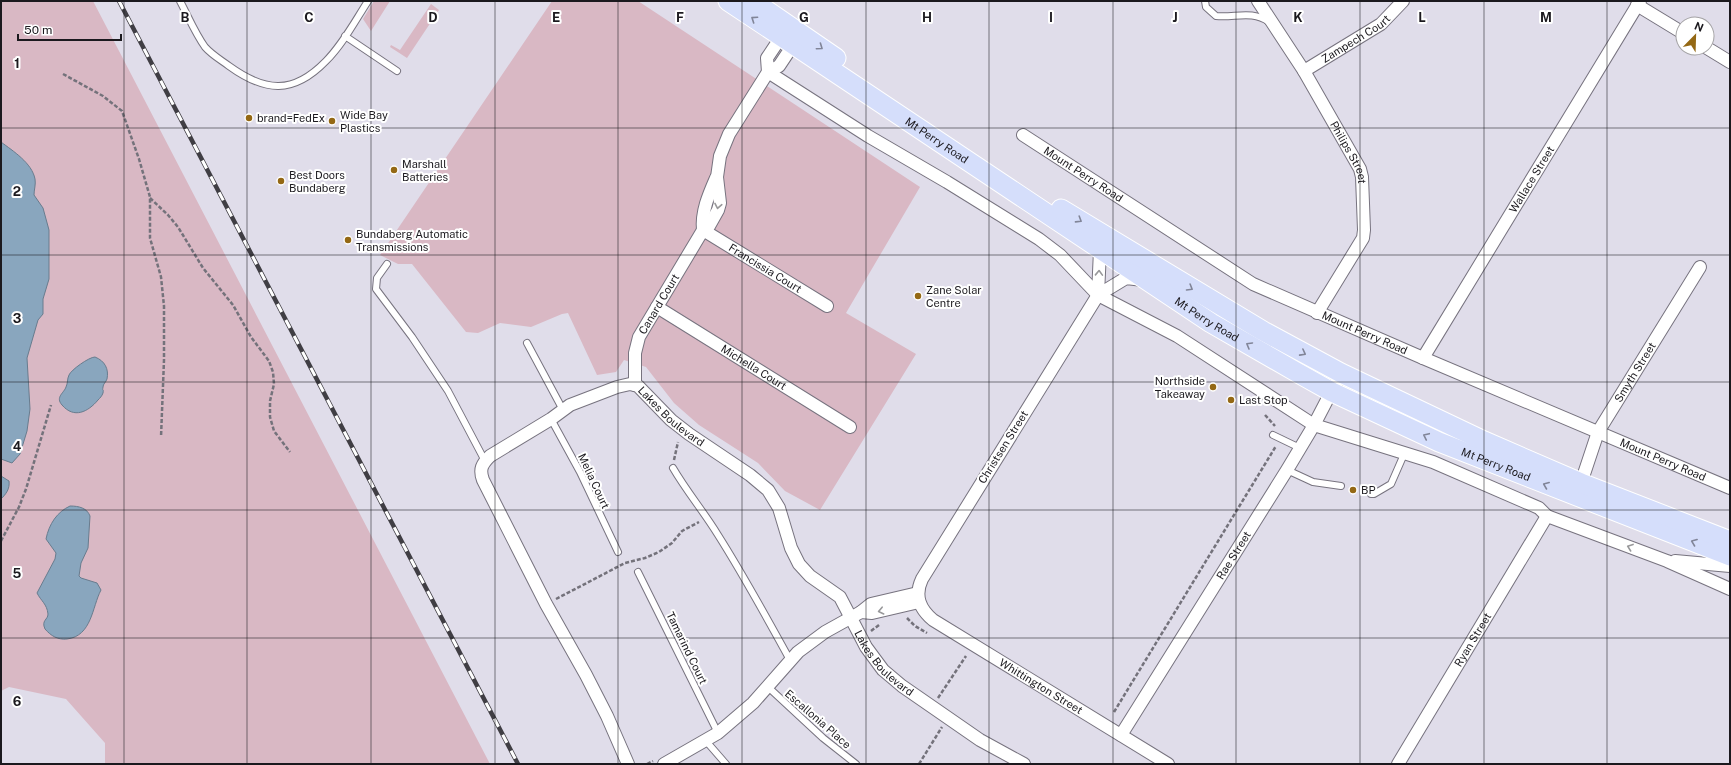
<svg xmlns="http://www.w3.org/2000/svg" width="1731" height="765" viewBox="0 0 1731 765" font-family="'Public Sans',sans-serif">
<rect width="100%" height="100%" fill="#e0ddea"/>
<path fill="#d9b8c4" d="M1 1H93L490 764H105V743L66 699 9 687 1 691Z
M374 1H390L371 31 363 19Z
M552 1H638L920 187 846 313 916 354 820 510 785 491 758 463 699 425 674 403 646 367 624 360 616 372 597 375 568 313 562 314 531 327 500 323 478 333 466 332 412 264H398L380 255Z
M431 4 439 10 407 58 390 47 391 45 400 50Z"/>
<path fill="#89a6be" stroke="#687c8e" d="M1 142C13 151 32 163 35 179 36 184 34 190 34 195L43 208 49 230V279L43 299V314L38 320 27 358 30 409 27 431 20 454 12 463 1 459Z
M95 357C105 361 109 369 107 379 106 382 103 384 103 387 102 392 104 388 103 393 102 396 100 398 98 400 88 412 74 419 62 405 55 397 64 393 66 387 68 383 67 379 69 375 71 370 89 357 95 357Z
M1 476 9 481C10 489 6 494 1 499Z
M70 506C79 506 87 508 90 516L88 548 81 563 79 576 81 578 97 583 101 590C92 607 92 636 67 639 58 640 51 636 45 629 41 620 48 620 48 614 47 604 41 601 37 593L55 559 56 553 46 539C49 524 57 512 70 506Z"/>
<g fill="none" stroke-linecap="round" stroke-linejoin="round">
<defs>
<path id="lane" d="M180 1C188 16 195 33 205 47 212 55 221 60 229 66 265 92 293 95 326 61 343 44 355 21 368 1
M1205 1 1206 7 1216 16C1235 18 1252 10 1269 22
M345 36 397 71
M387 264 377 278 376 289 412 337 448 391 485 461
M527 343 563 410
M551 419 580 472 618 552
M1273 435 1300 448
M673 468C687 492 704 512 718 535 744 576 767 618 790 660
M1287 470 1313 482 1341 486
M1371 494H1374L1391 484 1405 452
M638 572 718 733
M768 687 823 738 856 764
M706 741 726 764"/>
<g id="street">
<path id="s1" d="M1258 1 1304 71 1360 169 1362 177 1364 230 1363 238 1317 313"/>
<path d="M1637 5 1683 33"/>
<path d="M1707 48 1730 62"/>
<path id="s2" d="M1304 71 1381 24 1403 1"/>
<path d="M768 72 868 136 947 182 1039 239 1060 255 1098 295 1177 336 1314 425 1433 462 1539 508 1547 516 1667 561 1730 589"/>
<path d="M768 72 767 58 781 37"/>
<path id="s3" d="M1023 135 1253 284 1423 358 1730 488"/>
<path id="s4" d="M703 230 827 306"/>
<path d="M703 230C701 212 709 194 716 178"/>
<path id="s5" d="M1143 280 1126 278 1098 295 922 579C914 596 920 609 933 620L1168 764"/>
<path d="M1098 295 1100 250"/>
<path id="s6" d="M657 307 850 427"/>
<path id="s7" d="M1423 358 1640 1"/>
<path id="s8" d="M635 385V353L639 337 703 230 709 226 718 210 720 203 717 177 720 156 729 134 768 72 779 66 793 45"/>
<path id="s9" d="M1581 483 1598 432 1700 267"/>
<path d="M1675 561 1730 566"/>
<path d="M918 593 871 604 861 612 872 613 919 602"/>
<path id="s10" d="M1121 735 1287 470 1314 425 1341 373"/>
<path id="s11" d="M628 764 607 716 586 675 546 604 483 480C479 469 482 464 490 456L551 419 570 405 617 387 630 384 638 386 671 420 689 434 750 475 768 490 779 508 791 548 799 564 810 576 840 597 866 647 883 670 902 686 980 740 1024 764"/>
<path d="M664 764 718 733 753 703 798 652 825 632 861 612"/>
<path id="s12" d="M1398 764 1547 516"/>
</g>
<g id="primary">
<path id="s13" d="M728 1 1211 323 1298 373 1332 392 1439 442 1730 556"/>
<path d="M753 1 836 58"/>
<path d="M1061 209 1263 331 1341 373 1484 441 1581 483 1730 541"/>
</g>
</defs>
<use href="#lane" stroke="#77737f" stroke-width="8"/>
<use href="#street" stroke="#77737f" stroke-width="14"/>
<use href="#primary" stroke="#fff" stroke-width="21"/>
<path stroke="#74727b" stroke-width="2.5" stroke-dasharray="4 2" stroke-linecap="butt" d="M63 74 103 96 122 111 139 159 150 197V238L161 277 164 306V360L161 437
M150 198 168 215 178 227 203 268 233 305 251 337 269 361 273 372 274 384 270 401V417L274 431 290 452
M1265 415 1275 426
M674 460 678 442
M1 541 19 507 26 489 51 405
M556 599 625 563 645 558 659 552 672 543 682 531 699 522
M907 618 915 626 927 633
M871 631 879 625
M938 698 966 656
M1114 712 1276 446
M647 764 653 761
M919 764 942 727"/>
<use href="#lane" stroke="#fff" stroke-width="6"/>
<use href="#street" stroke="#fff" stroke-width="12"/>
<use href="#primary" stroke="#d5defb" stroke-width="19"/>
<defs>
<path id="rail" d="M119 1 518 764"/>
</defs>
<use href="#rail" stroke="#403e44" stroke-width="4.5"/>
<use href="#rail" stroke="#fff" stroke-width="3" stroke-dasharray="9" stroke-linecap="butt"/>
</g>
<defs><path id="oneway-chevron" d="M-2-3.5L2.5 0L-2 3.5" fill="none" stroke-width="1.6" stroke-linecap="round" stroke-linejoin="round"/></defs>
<g stroke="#818598">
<use href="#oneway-chevron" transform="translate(754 19) rotate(-146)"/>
<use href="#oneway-chevron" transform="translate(820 47) rotate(35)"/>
<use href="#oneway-chevron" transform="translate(1079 220) rotate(32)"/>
<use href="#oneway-chevron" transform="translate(1190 288) rotate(31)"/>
<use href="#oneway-chevron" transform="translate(1249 345) rotate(-150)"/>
<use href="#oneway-chevron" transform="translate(1303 353) rotate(28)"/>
<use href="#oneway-chevron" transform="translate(1426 436) rotate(-155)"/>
<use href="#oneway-chevron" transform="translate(1546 485) rotate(-158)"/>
<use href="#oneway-chevron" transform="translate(1694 542) rotate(-159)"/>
</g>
<g stroke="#98989a">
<use href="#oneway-chevron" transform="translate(718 206) rotate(101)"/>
<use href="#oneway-chevron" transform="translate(1099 273) rotate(-88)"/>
<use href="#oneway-chevron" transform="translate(1630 547) rotate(-160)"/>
<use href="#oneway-chevron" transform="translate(881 611) rotate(167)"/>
</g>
<path fill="none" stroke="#1b191e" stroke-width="1" stroke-opacity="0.55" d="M124 1V764M247 1V764M371 1V764M495 1V764M618 1V764M742 1V764M866 1V764M989 1V764M1113 1V764M1236 1V764M1360 1V764M1484 1V764M1607 1V764M1 128H1730M1 255H1730M1 382H1730M1 510H1730M1 638H1730"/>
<g fill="#946814" stroke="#fff" stroke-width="1.5">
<circle cx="249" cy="118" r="4"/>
<circle cx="332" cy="121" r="4"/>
<circle cx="394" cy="170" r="4"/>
<circle cx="281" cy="181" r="4"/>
<circle cx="348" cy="240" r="4"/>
<circle cx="918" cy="296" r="4"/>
<circle cx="1213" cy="387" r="4"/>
<circle cx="1231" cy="400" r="4"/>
<circle cx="1353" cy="490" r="4"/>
</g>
<g text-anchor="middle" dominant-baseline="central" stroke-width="4" stroke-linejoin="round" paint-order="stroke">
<g font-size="11" fill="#1b191e" stroke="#fff">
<text stroke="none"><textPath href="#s2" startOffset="61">Zampech Court</textPath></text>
<text stroke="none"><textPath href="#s13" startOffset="251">Mt Perry Road</textPath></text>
<text stroke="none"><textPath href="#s1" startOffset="177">Philips Street</textPath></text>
<text stroke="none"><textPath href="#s3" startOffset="72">Mount Perry Road</textPath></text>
<text stroke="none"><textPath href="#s7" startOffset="209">Wallace Street</textPath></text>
<text stroke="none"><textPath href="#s4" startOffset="73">Francissia Court</textPath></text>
<text stroke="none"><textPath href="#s8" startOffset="87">Canard Court</textPath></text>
<text stroke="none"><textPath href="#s13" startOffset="575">Mt Perry Road</textPath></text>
<text stroke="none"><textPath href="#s3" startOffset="396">Mount Perry Road</textPath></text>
<text stroke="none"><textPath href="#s6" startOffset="114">Michella Court</textPath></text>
<text stroke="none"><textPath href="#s9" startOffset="124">Smyth Street</textPath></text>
<text stroke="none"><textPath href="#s11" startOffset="558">Lakes Boulevard</textPath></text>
<text transform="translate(1003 447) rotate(-58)">Christsen Street</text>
<text stroke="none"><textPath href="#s3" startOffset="720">Mount Perry Road</textPath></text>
<text stroke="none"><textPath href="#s13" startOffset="899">Mt Perry Road</textPath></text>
<text transform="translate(594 481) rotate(65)">Melia Court</text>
<text stroke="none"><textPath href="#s10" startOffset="212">Rae Street</textPath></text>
<text stroke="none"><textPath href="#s12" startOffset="145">Ryan Street</textPath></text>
<text transform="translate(687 648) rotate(64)">Tamarind Court</text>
<text stroke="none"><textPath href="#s11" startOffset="894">Lakes Boulevard</textPath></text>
<text stroke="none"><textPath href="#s5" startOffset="557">Whittington Street</textPath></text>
<text transform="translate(818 719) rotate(41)">Escallonia Place</text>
</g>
<g font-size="11" fill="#1b191e" stroke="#fff" text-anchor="start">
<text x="340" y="115">Wide Bay<tspan x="340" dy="13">Plastics</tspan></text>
<text x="257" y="118">brand=FedEx</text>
<text x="402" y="164">Marshall<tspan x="402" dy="13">Batteries</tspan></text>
<text x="289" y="175">Best Doors<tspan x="289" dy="13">Bundaberg</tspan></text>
<text x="356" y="234">Bundaberg Automatic<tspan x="356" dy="13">Transmissions</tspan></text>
<text x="926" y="290">Zane Solar<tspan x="926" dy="13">Centre</tspan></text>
<text x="1205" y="381" text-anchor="end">Northside<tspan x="1205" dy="13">Takeaway</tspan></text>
<text x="1239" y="400">Last Stop</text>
<text x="1361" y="490">BP</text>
</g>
</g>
<g font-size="13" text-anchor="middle" font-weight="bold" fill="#1b191e" stroke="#fff" stroke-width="4" stroke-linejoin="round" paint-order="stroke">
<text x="185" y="22">B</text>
<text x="309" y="22">C</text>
<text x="433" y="22">D</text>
<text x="556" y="22">E</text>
<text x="680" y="22">F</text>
<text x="804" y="22">G</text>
<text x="927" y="22">H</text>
<text x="1051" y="22">I</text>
<text x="1175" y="22">J</text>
<text x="1298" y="22">K</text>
<text x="1422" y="22">L</text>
<text x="1546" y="22">M</text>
<text x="17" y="68">1</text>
<text x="17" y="196">2</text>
<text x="17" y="323">3</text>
<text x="17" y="451">4</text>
<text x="17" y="578">5</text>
<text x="17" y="706">6</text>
</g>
<rect width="1731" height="765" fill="none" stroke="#1b191e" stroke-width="4"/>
<g transform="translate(1695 36) rotate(23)"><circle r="19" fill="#ffffff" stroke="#a4a3a5"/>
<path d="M0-3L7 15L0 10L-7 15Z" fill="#946814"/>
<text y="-6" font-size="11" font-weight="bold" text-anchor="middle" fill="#1b191e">N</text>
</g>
<path d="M18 34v6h103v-6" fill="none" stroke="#1b191e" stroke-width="2"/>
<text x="24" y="34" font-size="12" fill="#1b191e" stroke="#ffffff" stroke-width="3" paint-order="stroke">50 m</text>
</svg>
